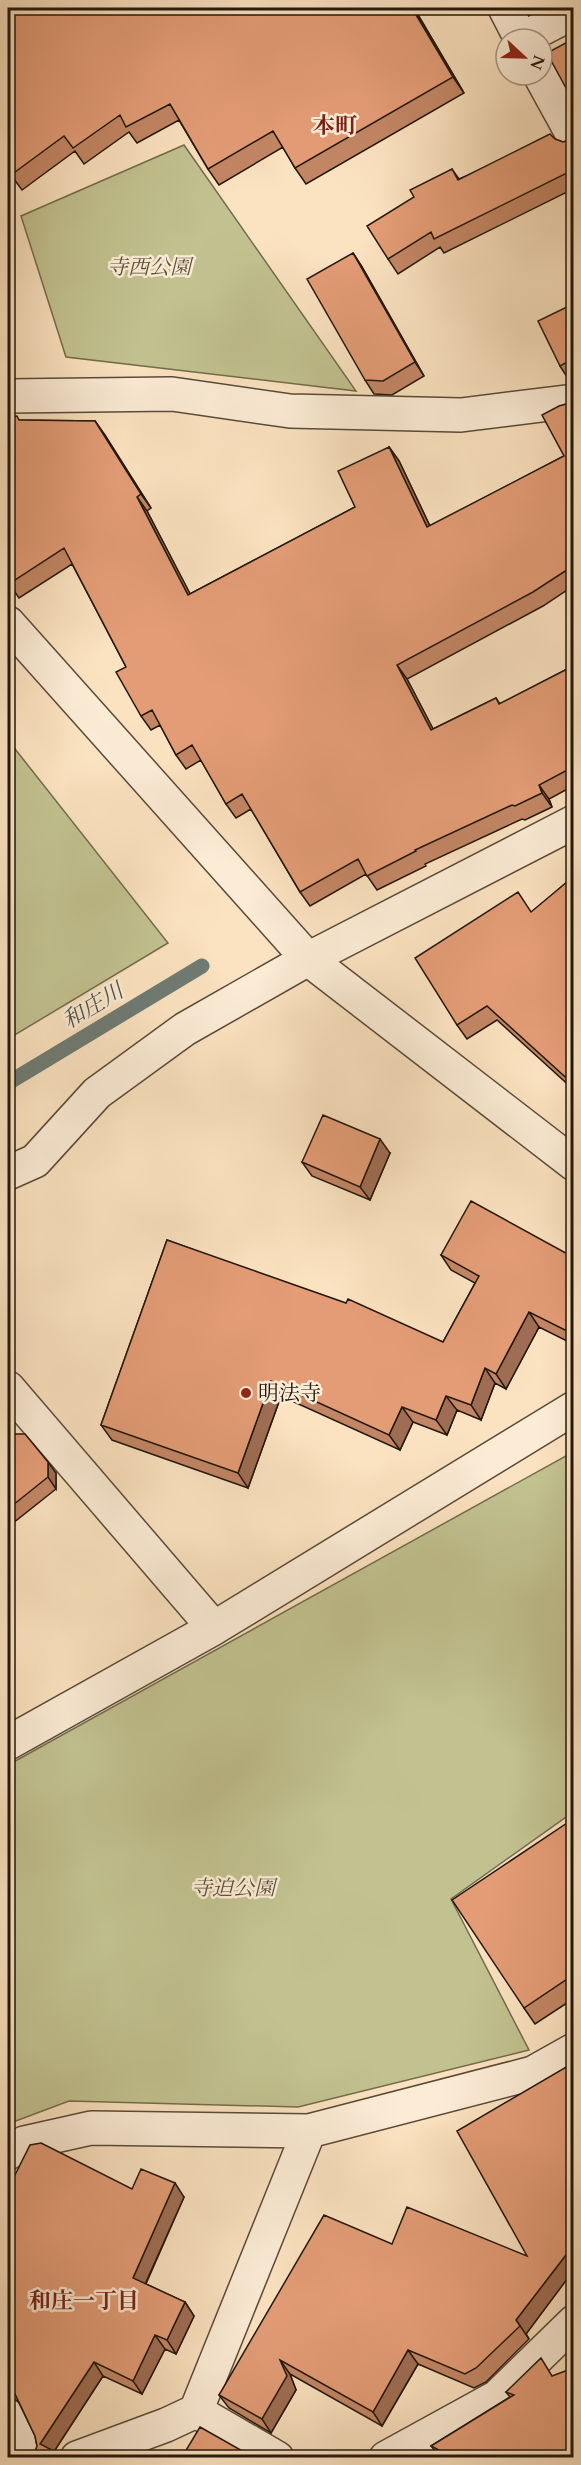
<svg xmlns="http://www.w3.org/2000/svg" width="581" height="2465" viewBox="0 0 581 2465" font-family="Cardo,'Noto Serif JP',serif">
<rect width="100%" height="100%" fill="#fbe2c0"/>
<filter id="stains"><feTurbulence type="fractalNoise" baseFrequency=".00333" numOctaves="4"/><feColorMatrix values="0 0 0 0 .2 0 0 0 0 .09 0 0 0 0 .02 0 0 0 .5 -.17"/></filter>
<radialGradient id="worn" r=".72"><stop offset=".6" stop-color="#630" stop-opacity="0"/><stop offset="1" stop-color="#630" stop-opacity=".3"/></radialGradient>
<path fill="#c2c290" stroke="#726c4e" stroke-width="1.5" d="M184 145 356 391 66 357 21 216Z
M8 740 168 943 8 1039Z
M573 1452V1812L451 1899 529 2050 298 2107 69 2101 8 2124V1765Z"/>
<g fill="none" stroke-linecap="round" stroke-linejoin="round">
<path stroke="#6e7b74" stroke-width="15" d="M8 1083 202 966"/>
<defs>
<path id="minor" d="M505 8 521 39
M522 39 574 12
M540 75 574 137
M8 396 172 394 290 411 461 415 574 401
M8 623 308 959 574 1164
M8 1173 35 1161 97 1093 185 1029 308 959 574 822
M8 1388 214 1628
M8 1743 214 1628 574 1408
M8 2153 24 2143 91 2128 309 2131 533 2073 574 2050
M196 2411 277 2458
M8 2416 28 2458
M77 2458 166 2425 196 2411 309 2131
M386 2458 497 2397 574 2322"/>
</defs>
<use href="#minor" stroke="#594a3a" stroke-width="36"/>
<use href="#minor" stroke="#fcecd6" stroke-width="33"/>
</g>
<path fill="#c38665" stroke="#23170d" stroke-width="1.5" d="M414 8 464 93 306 184 295 168 283 147 219 185 208 169 179 120 137 143 129 132 84 164 75 151 22 190 8 171 10 120Z
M555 139 563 142 573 139V189L444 253 440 247 398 274 388 259 414 197 452 169 459 179Z
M353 253 362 267 424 376 392 395 374 394 365 380Z
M573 304V378L569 380 560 366Z
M573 402V586L543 606 407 679 433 729 496 698 500 704 573 666V786L549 799 552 807 525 820 522 819 425 864 426 866 377 890 366 874 310 906 300 892 251 809 236 818 226 804 201 760 186 769 176 755 160 725 151 730 141 716 126 667 72 564 19 598 8 582 19 420 95 421 151 508 147 511 190 594 355 507 389 447 399 461 430 526 564 456Z
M573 877V1089L497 1020 467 1039 457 1025 532 912Z
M390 1153 370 1200 312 1176 302 1162Z
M167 1240 443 1342 475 1283 451 1270 441 1255 573 1257V1344L539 1327 506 1389 495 1383 481 1420 457 1410 447 1435 413 1422 400 1450 281 1396 248 1488 112 1440 101 1425Z
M8 1437 56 1473V1489L8 1527Z
M573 1816V1999L535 2024 524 2008 567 1823Z
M573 2063V2271L526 2334 529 2339 486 2382 474 2388 418 2364 382 2426 290 2374 296 2390 271 2433 229 2408 219 2395 392 2244 527 2256Z
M8 2189H132L184 2197 146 2284 185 2302 194 2316 176 2354 165 2349 142 2394 103 2376 53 2453 56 2457H31L34 2455 37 2446 35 2436 18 2401 10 2397 8 2398Z
M553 2376 573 2457H440L431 2446 510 2397 506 2392Z"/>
<path fill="#9f6d53" stroke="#23170d" stroke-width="1.5" d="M412 8H414L464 93 453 77Z
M353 253 362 267 424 376 415 362Z
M95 421 105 435 151 508 141 494Z
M389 447 399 461 437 541 427 527Z
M137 497 147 511 198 609 188 595Z
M397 665 407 679 441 744 431 730Z
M539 785 549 799 552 807 542 793Z
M380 1139 390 1153 370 1200 360 1187Z
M529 1312 539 1327 506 1389 496 1374Z
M485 1368 495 1383 481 1420 471 1405Z
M271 1381 281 1396 248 1488 238 1473Z
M446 1396 457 1410 447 1435 436 1420Z
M402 1407 413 1422 400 1450 389 1435Z
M48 1462 56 1473V1489L48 1477Z
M175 2183 184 2197 142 2291 133 2278Z
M569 2251 573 2257V2271L526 2334 529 2339 516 2320Z
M185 2302 194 2316 176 2354 167 2340Z
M155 2335 165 2349 142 2394 133 2381Z
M408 2350 418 2364 382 2426 373 2412Z
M280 2360 290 2374 296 2390 271 2433 262 2419Z
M94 2362 103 2376 53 2453 56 2457H55L40 2444Z"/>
<path fill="#e39c76" stroke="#23170d" stroke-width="1.5" d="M8 8H412L453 77 295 168 273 131 208 169 170 104 126 127 120 115 73 148 64 136 11 175 8 170V122L10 120 8 112Z
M573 39V101L547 53Z
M550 134 555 139 563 142 573 139V170L434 239 431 232 388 259 367 226 414 197 410 190 452 169 458 180Z
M353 253 415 362 383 381 365 380 307 279Z
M573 304V359L560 366 538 321Z
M573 402V566L533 592 397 665 431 730 496 698 499 704 573 666V767L539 785 542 793 515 806 512 805 415 850 416 851 367 876 358 859 300 892 242 794 226 804 192 745 176 755 152 710 141 716 116 672 126 667 64 548 9 584 8 582V417L17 416 19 420 95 421 141 494 137 497 188 595 355 507 338 471 389 447 427 527 564 456 542 415 559 406Z
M573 877V1084L487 1006 457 1025 415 958 518 892 531 912Z
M573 1096V1109L567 1105Z
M323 1115 380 1139 360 1187 302 1162Z
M471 1201 573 1257V1334L529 1312 496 1374 485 1368 471 1405 446 1396 436 1420 402 1407 389 1435 271 1381 238 1473 101 1425 167 1240 346 1303 348 1299 443 1342 479 1276 441 1255Z
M11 1434H25L48 1462V1477L8 1509V1437Z
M573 1816V1975L524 2008 452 1900 567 1823 566 1821Z
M573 2063V2255L569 2251 516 2320 520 2326 476 2368 465 2374 408 2350 373 2412 280 2360 287 2376 262 2419 219 2395 324 2215 392 2244 407 2207 527 2256 457 2131Z
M41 2143 132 2189 141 2169 175 2183 133 2278 185 2302 167 2340 155 2335 133 2381 94 2362 40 2444 50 2449 55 2457H31L34 2455 37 2446 35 2436 15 2394 10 2387H8V2189L30 2145Z
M541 2358 552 2376 573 2368V2457H452L431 2446 514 2395 506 2392Z
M200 2427 253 2457H182Z"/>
<circle fill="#8f2418" stroke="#fcecd6" stroke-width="2" cx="246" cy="1393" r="6"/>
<g text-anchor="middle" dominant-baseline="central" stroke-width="5" stroke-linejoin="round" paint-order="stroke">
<g font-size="21" font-style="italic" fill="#5b533b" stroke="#fcecd6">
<text x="149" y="267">寺西公園</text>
<text x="233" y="1888">寺迫公園</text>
</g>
<g font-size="21" fill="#23170d" stroke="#fcecd6" text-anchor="start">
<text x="258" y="1393">明法寺</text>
</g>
<g font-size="22" font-weight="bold" fill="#7a1f14" stroke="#fcecd6">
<text x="335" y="126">本町</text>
<text x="84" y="2301">和庄一丁目</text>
</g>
<g font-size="22" font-style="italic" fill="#4f5149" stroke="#fcecd6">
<text transform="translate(93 1006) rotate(-31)">和庄川</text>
</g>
</g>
<rect width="581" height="2465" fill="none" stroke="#fbe2c0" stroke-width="30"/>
<rect x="9" y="9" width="563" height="2447" fill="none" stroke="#23170d" stroke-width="3"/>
<rect x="15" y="15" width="551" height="2435" fill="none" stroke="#23170d" stroke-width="1.5"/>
<g transform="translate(524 57) rotate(112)"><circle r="28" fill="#fcecd6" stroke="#a59786" stroke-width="1.5"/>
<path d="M0-4.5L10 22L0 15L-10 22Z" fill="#8f2418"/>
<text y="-9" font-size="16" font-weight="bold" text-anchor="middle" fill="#23170d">N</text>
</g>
<rect width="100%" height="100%" filter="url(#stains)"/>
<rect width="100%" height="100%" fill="url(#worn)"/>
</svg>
